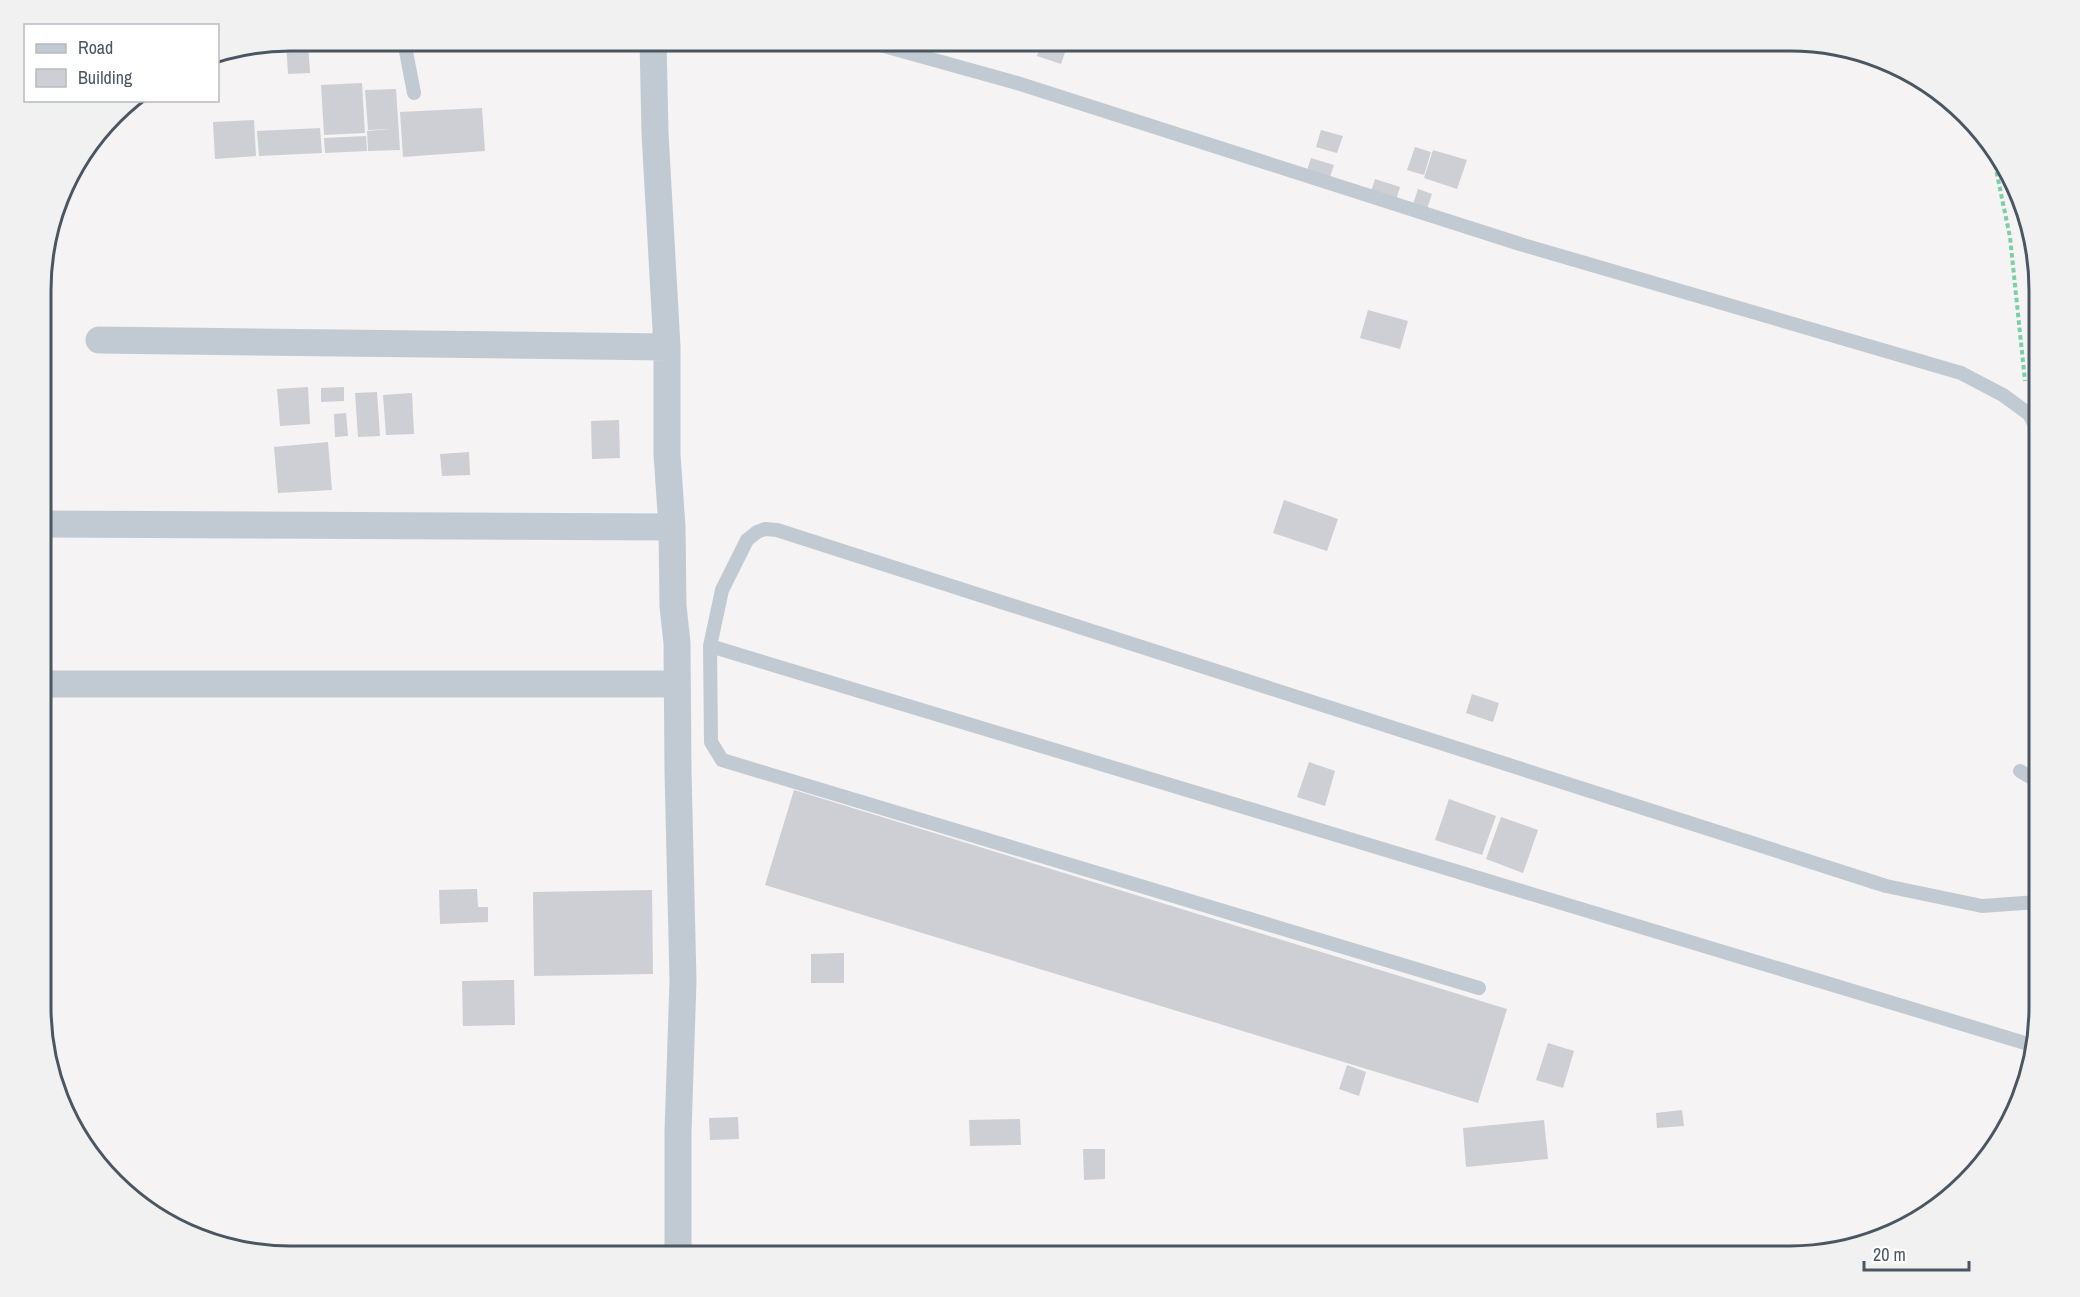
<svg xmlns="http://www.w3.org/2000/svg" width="2080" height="1297" viewBox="0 0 2080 1297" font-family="'Archivo Narrow',sans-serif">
<rect width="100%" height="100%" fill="#f5f3f3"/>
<path fill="#cdcfd5" d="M286 41H308L310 73 288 74Z
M1042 41 1066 49 1061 64 1037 56Z
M362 83 365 133 324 135 321 85Z
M396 89 400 150 368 151 367 131 390 129 368 130 365 90Z
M482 108 485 151 403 157 400 112Z
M254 120 256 156 215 159 213 122Z
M320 128 322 153 259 156 257 131Z
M1321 130 1343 136 1337 153 1316 147Z
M366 136 367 151 325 153 324 138Z
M1415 147 1431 152 1424 175 1407 170Z
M1433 150 1467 160 1457 189 1424 178Z
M1311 158 1334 165 1330 177 1307 170Z
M1375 179 1400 187 1396 200 1371 192Z
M1418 189 1432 194 1426 212 1412 207Z
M1368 310 1408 321 1400 349 1360 338Z
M308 387 310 424 280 426 277 389Z
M344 387V401L321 402V388Z
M377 392 380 436 358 437 355 393Z
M412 393 414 434 386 435 383 395Z
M346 413 348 436 335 437 334 414Z
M619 420 620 458 592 459 591 421Z
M328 442 332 490 278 493 274 447Z
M469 452 470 475 442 476 440 454Z
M1284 500 1338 519 1327 551 1273 533Z
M1472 694 1499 703 1493 722 1466 713Z
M1309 762 1335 771 1325 806 1297 797Z
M794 790 1507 1009 1478 1103 765 885Z
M1449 799 1496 816 1482 855 1435 840Z
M1501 817 1538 830 1523 873 1486 859Z
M477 889 478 907H488V922L440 924 439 890Z
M652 890 653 974 534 976 533 892Z
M844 953V983H811V954Z
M514 980 515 1025 463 1026 462 981Z
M1548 1043 1574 1051 1563 1088 1536 1080Z
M1347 1065 1366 1072 1359 1096 1339 1089Z
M1682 1110 1684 1126 1657 1128 1656 1113Z
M738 1117 739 1139 710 1140 709 1118Z
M1020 1119 1021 1145 970 1146 969 1120Z
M1544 1120 1548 1159 1466 1167 1463 1128Z
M1083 1149H1105V1179L1084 1180Z"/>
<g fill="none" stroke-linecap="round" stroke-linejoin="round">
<path stroke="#7ad0a6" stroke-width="4" stroke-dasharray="4.5 3" stroke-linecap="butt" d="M1992 150 2010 237 2025 381"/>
<path stroke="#c1cad2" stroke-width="14" d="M404 41 414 93
M866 41 1017 83 1520 244 1961 373 2003 395 2029 414 2039 432
M710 646 2035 1046
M2020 771 2039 782
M1479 988 722 760 711 742 710 646 722 590 747 540 757 532 765 529 777 530 1886 886 1982 906 2039 902"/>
<path stroke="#c1cad2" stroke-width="27" d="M653 41 655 133 667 347V454L672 527 673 606 677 643 678 771 683 981 678 1132V1256
M99 340 667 347
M43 524 672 527
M43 684H676"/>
</g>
<path d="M0 0H2080V1297H0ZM290 51H1790A239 239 0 0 1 2029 290V1007A239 239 0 0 1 1790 1246H290A239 239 0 0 1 51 1007V290A239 239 0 0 1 290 51Z" fill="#f1f1f2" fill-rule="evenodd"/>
<path fill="none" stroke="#4a5661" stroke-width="3" d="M290 51H1790A239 239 0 0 1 2029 290V1007A239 239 0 0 1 1790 1246H290A239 239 0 0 1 51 1007V290A239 239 0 0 1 290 51Z"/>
<rect x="24" y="24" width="195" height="78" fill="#ffffff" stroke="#b7bbc0" stroke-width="1.5"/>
<rect x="36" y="44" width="30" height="9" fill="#c1cad2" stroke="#b7bbc0" stroke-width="1.5"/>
<text x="78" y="54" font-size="18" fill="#4a5661">Road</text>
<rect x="36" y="69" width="30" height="18" fill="#cdcfd5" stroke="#b7bbc0" stroke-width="1.5"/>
<text x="78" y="84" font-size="18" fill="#4a5661">Building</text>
<path d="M1864 1261v9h105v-9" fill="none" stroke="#4a5661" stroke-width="3"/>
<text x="1873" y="1261" font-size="18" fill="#4a5661" stroke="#ffffff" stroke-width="4.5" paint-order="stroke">20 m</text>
</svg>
